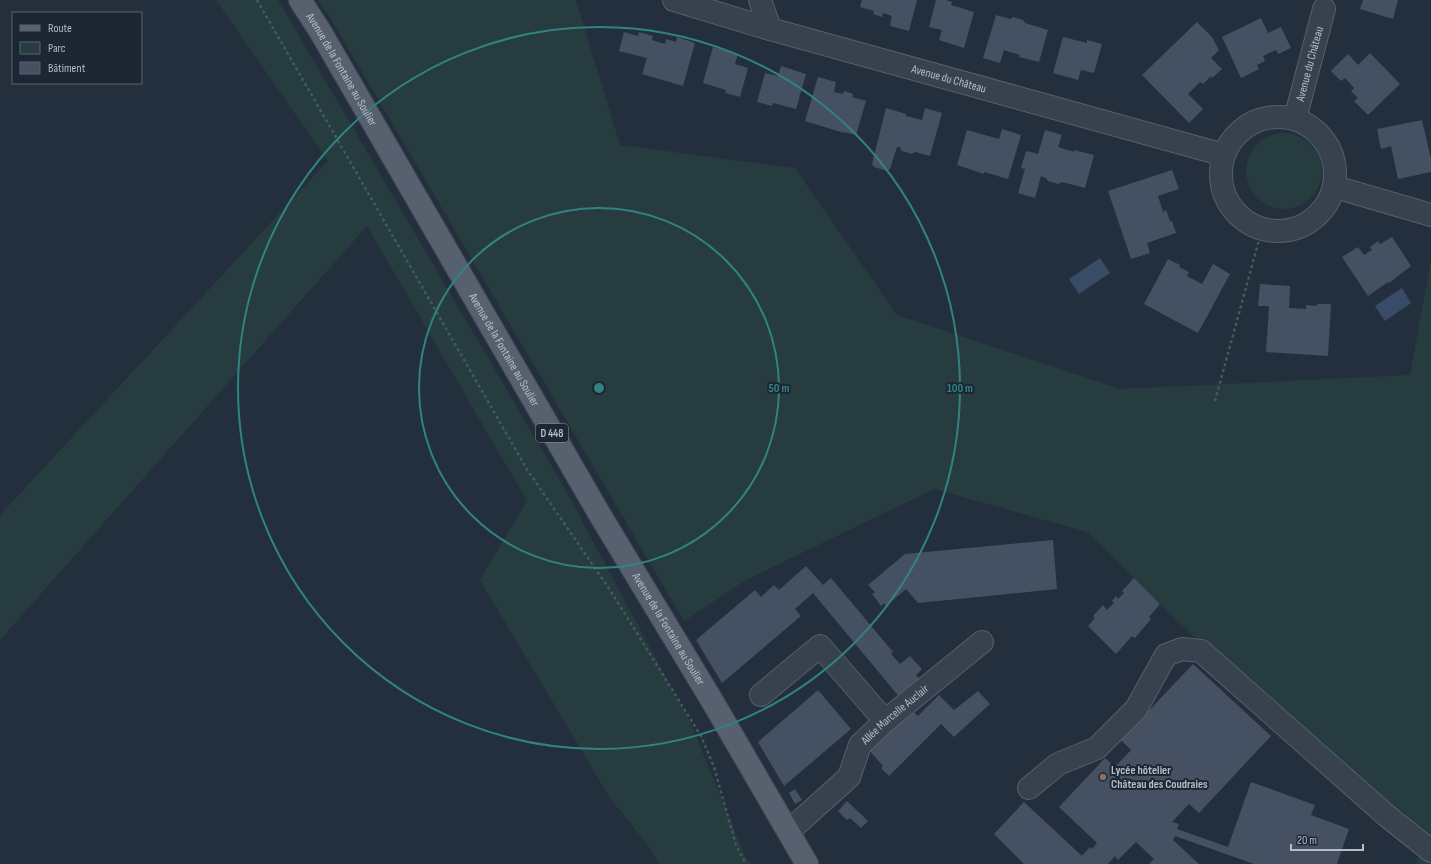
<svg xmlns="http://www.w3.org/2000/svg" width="1431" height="864" viewBox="0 0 1431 864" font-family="'Sofia Sans Condensed',sans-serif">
<rect width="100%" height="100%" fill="#242f3e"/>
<path fill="#263c3f" d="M216 0H278L565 489 691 724 746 858 752 864H659L647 844 610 798 480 580 527 501 367 226 0 640V515L328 161Z
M317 0H576L620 145 795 168 897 315 1120 389 1410 375 1431 260V864H1416L1420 848 1404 813 1324 764 1087 532 934 489 746 580 684 621 331 19Z
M1246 171a38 38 0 1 1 76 0a38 38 0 1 1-76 0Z"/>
<path fill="#394c67" d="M1100 258 1110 273 1079 294 1069 279Z
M1402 288 1411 303 1385 321 1375 306Z"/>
<path fill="#455162" d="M862 0H917L909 31 890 26 892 16 883 13 882 17 873 14 874 11 860 7Z
M936 0H946L952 2 951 5 974 12 964 48 939 40 942 30 929 27Z
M1363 0H1398L1393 19 1360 9Z
M996 15 1010 19 1013 17 1023 20 1025 23 1048 30 1039 62 1019 57 1020 55 1004 50 1000 63 983 58Z
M1261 18 1268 33 1281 27 1291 48 1278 54 1276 50 1263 56 1265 61 1257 65 1259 69 1241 78 1222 37Z
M1197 22 1212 37 1219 50 1211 58 1222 69 1212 78 1211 76 1203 84 1200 82 1188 94 1203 109 1189 123 1142 75Z
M624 32 638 36 639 32 653 36 652 40 665 44 666 39 676 42 677 37 695 43 683 86 642 74 647 58 619 51Z
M1063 37 1087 43V40L1102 44 1094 73 1081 70 1078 80 1053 73Z
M713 47 738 54 735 64 748 68 740 97 725 93 726 90 703 83Z
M1370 53 1400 84 1368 115 1354 101 1358 98 1351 91 1354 88 1345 78 1341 81 1331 71 1348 54 1358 65Z
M781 66 806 74 796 109 773 103 772 106 757 102 765 73 778 76Z
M818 77 836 82 834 92 843 94 844 91 853 94 852 97 866 101 856 135 844 132V133L805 121Z
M886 108 906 114V116L922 120 925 108 942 113 930 156 915 152 912 154 902 151 900 147H897L890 169 887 171 874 167 872 164Z
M1422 120 1431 159V172L1398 179 1391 146 1381 149 1377 129Z
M1002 129 1021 135 1008 179 984 172V174L957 165 967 130 999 139Z
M1045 130 1062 135 1058 147 1074 152V150L1094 155 1085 188 1062 182 1058 184 1048 181 1046 178 1041 176 1035 198 1018 193 1025 169 1021 168 1026 151 1038 154Z
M1172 170 1179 189 1158 196 1163 212 1166 210 1170 221H1172L1176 233 1147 243 1150 253 1131 259 1108 191Z
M1392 237 1411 266 1389 283 1388 282 1368 296 1342 257 1358 247 1364 255 1372 250 1370 247 1378 241 1380 244Z
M1168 259 1180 265 1179 267 1189 272 1187 276 1202 284 1213 264 1230 274 1198 333 1144 304Z
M1260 284 1290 286 1289 308 1306 309V305L1317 306V304H1331L1328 356 1266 352 1269 306H1258Z
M1053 540 1057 589 918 603 906 589 886 606 884 603 881 606 872 594 875 592 868 585 905 554Z
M806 566 823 585 831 578 893 652 891 654 900 664 910 656 922 669 916 675 921 681 901 699 813 593 795 609 801 616 722 683 696 640 755 590 761 597 774 585 779 590Z
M1134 578 1160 604 1149 617 1151 619 1135 638 1132 636 1116 654 1088 626 1095 618 1093 616 1103 605 1107 610 1114 603 1112 601 1116 596 1118 599 1124 593 1122 591Z
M1193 664 1271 736 1199 813 1189 804 1172 822 1179 824 1177 829 1228 847 1251 782 1315 805 1311 815 1349 829 1337 864H1254L1175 836 1173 840 1199 864H1149L1154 859 1136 842 1118 860 1115 856 1108 864H1024L994 834 1024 802 1082 856 1090 847 1092 849 1097 843 1059 807 1105 758 1115 767 1131 750 1121 740Z
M818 690 851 729 784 786 758 742Z
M978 691 990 704 954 737 941 724 889 776 881 768 883 766 869 750 910 709 918 716 939 695 954 710Z
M795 789 802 800 795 804 789 793Z
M847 801 868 821 861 828 850 818 847 820 838 811Z"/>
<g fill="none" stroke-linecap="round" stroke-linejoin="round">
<defs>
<g id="minor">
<path id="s1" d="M674 0 770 29 1224 155"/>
<path d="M760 0 770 29"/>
<circle cx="1278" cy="174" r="57"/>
<path id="s2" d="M1295 119 1324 9"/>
<path d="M1335 187 1431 215"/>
<path d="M761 695 820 646 885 721"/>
<path d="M1029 788 1058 764 1097 748 1136 709 1166 655 1182 649 1201 651 1387 816 1431 851"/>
<path id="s3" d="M789 831 849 777 860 745 885 721 982 642"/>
</g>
<g id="major">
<path id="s4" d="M300 0 320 31 600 515 714 704 807 864"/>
</g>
</defs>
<use href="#minor" stroke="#565f6c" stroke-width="24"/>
<use href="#major" stroke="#414a57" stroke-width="24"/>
<path stroke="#44595c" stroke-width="2.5" stroke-dasharray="3 3" stroke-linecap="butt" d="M257 0 528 471 610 590 701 736 714 767 736 845 746 864
M1215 401 1262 229"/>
<use href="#minor" stroke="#38414e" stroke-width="22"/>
<use href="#major" stroke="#56606e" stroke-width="22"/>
</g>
<g fill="none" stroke="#308480" stroke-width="2">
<circle cx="599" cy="388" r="180"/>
<circle cx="599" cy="388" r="361"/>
</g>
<circle fill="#8d6e63" stroke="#1d2633" stroke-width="1.5" cx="1103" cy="777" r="4"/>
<g text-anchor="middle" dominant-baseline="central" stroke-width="4" stroke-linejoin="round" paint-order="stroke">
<rect fill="#1d2633" stroke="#878f9c" stroke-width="1" x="536" y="424" width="32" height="18" rx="3"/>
<g font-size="11" font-weight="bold" fill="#b4bcc9">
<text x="552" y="433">D 448</text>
</g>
<g font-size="12" fill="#b4bcc9" stroke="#1d2633">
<text stroke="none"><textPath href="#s2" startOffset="57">Avenue du Château</textPath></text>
<text stroke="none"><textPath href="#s4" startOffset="81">Avenue de la Fontaine au Soulier</textPath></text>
<text stroke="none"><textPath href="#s1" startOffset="286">Avenue du Château</textPath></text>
<text stroke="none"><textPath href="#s4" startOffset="405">Avenue de la Fontaine au Soulier</textPath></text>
<text stroke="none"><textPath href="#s4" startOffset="729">Avenue de la Fontaine au Soulier</textPath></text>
<text stroke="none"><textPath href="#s3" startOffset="161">Allée Marcelle Auclair</textPath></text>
</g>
<g font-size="12" font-weight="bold" fill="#b4bcc9" stroke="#1d2633" text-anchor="start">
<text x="1111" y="770">Lycée hôtelier<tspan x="1111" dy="14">Château des Coudraies</tspan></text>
</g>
</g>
<circle cx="599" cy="388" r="6" fill="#308480" stroke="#1d2633" stroke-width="2"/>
<g font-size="12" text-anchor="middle" font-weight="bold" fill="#308480" stroke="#1d2633" stroke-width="4" stroke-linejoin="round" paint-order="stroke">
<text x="779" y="392">50 m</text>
<text x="960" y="392">100 m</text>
</g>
<rect x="12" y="12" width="130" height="72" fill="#1d2633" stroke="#59626f"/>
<rect x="20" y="25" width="20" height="6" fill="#56606e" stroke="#59626f"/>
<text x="48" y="32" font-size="12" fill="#b4bcc9">Route</text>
<rect x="20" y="42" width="20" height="12" fill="#263c3f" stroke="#59626f"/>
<text x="48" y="52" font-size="12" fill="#b4bcc9">Parc</text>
<rect x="20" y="62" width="20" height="12" fill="#455162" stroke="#59626f"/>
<text x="48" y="72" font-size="12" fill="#b4bcc9">Bâtiment</text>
<path d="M1291 844v6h72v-6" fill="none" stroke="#b4bcc9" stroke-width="2"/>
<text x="1297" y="844" font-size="12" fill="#b4bcc9" stroke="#1d2633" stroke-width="3" paint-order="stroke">20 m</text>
</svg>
